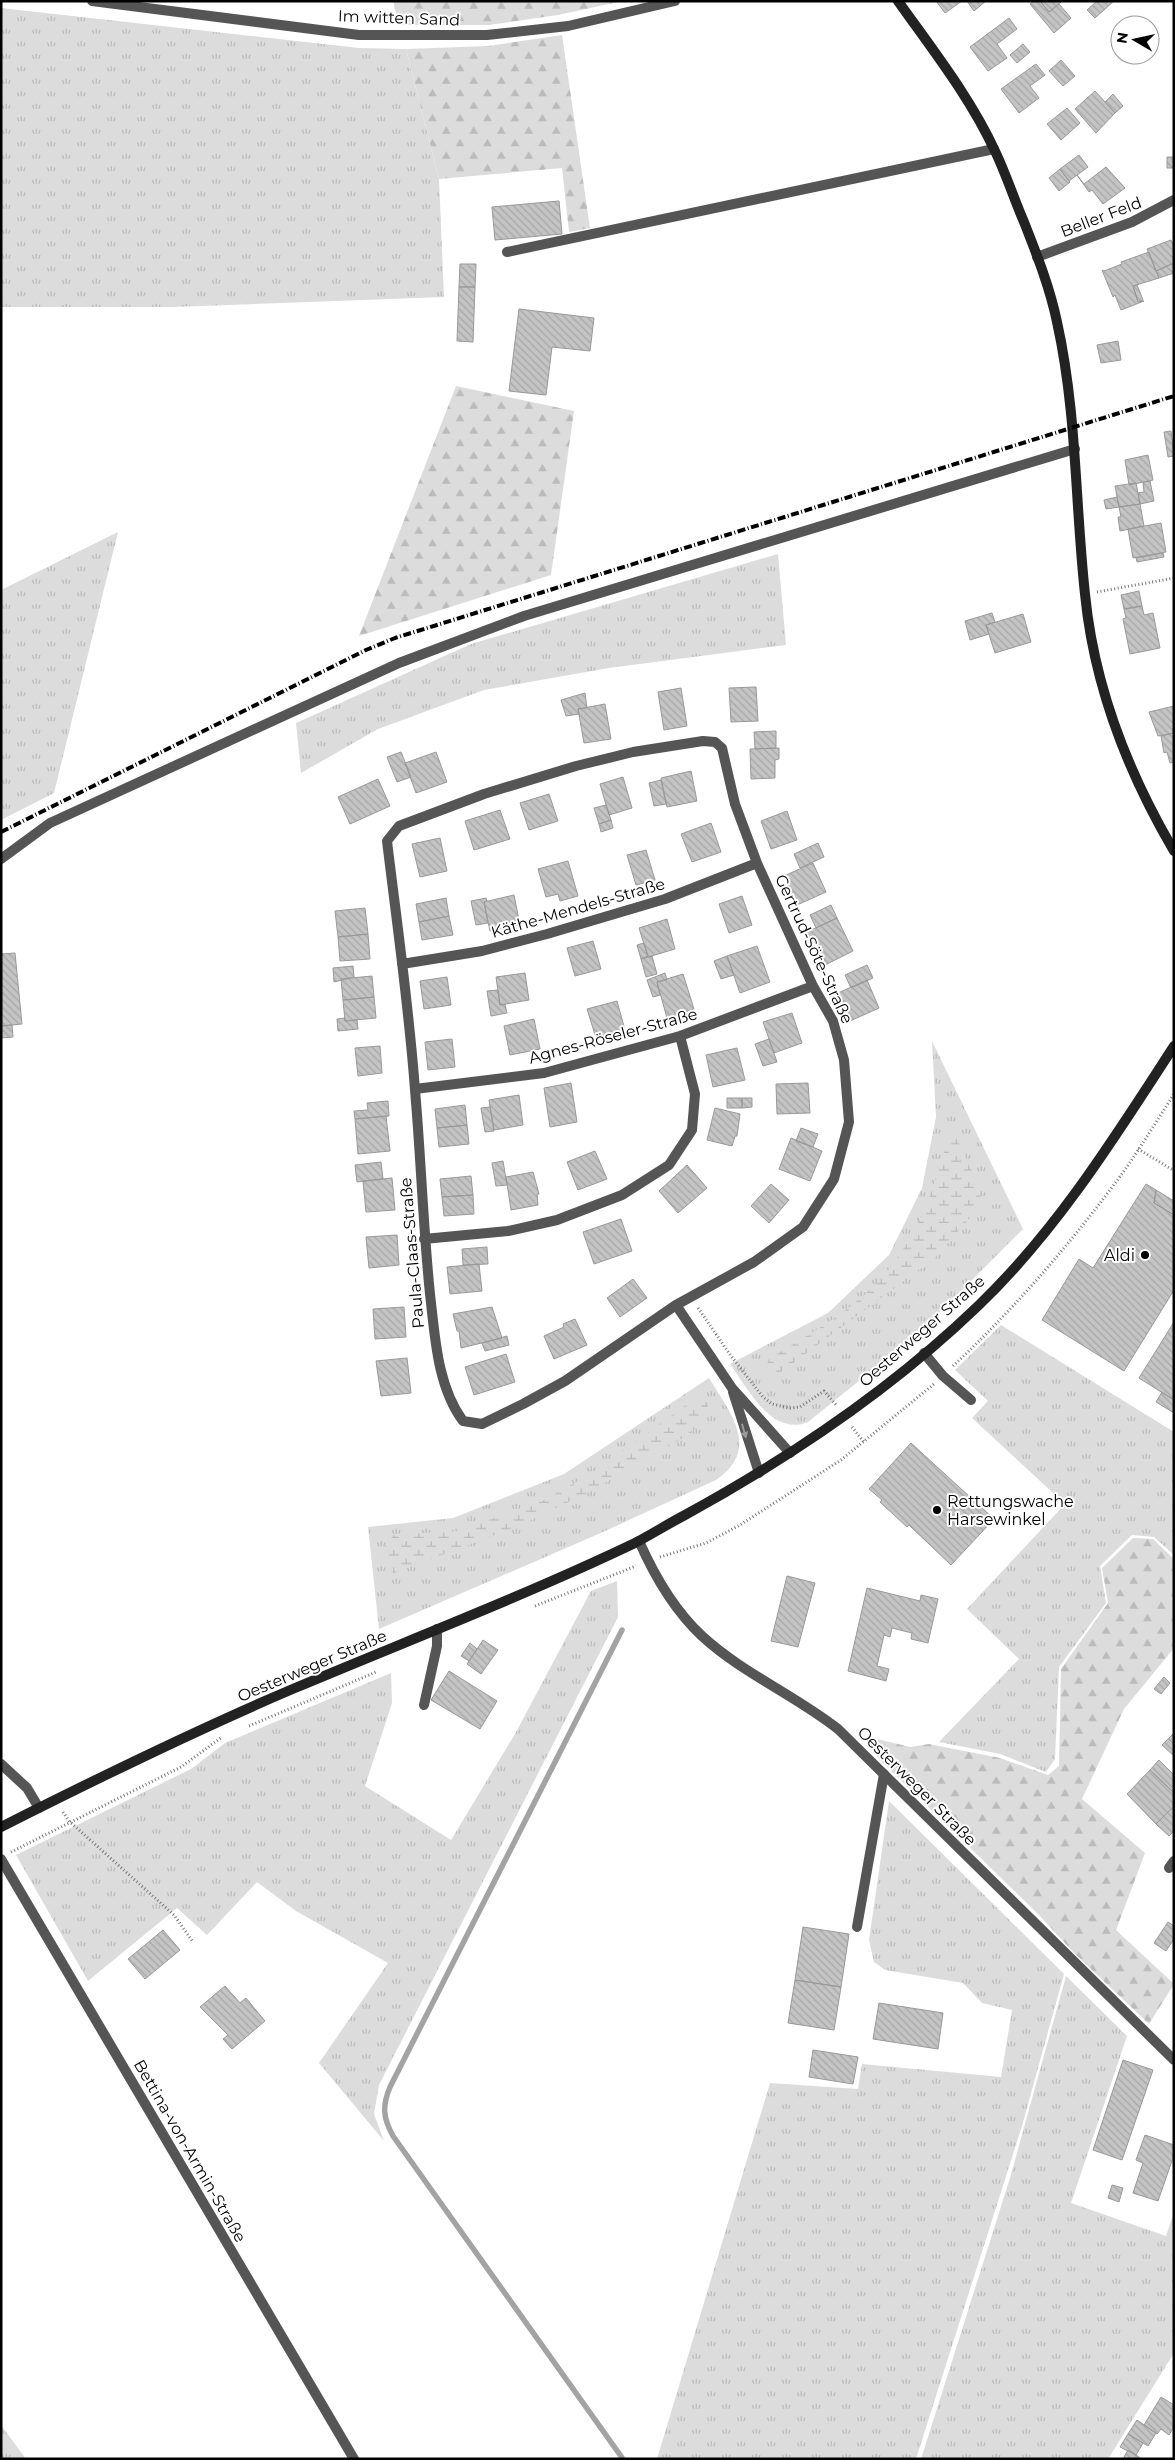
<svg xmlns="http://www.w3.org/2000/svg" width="1175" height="2460" viewBox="0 0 1175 2460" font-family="Montserrat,sans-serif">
<defs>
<pattern id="grass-tufts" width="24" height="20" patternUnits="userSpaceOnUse" patternTransform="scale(1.25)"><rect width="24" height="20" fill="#dcdcdc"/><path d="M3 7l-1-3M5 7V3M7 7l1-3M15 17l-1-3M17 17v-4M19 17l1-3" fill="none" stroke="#bbb"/></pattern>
<pattern id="forest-firs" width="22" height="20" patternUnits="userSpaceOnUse" patternTransform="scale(1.25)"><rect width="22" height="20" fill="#dcdcdc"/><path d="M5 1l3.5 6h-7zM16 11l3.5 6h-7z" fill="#bbb"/></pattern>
<pattern id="wetland-marsh" width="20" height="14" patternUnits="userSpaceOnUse" patternTransform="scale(1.25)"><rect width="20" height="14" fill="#dcdcdc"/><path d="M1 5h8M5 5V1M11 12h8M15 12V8" fill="none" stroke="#bbb"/></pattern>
<pattern id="building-back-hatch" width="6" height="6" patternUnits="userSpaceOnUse" patternTransform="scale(1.25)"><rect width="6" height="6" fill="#c4c4c4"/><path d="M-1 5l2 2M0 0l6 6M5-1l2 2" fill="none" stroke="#a7a7a7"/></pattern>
</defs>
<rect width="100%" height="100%" fill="#fff"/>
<path fill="url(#grass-tufts)" d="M1 8 359 48 406 49 439 179 444 297 172 307H1Z
M118 532 54 793 1 820V590Z
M778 554 786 645 609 668 484 690 378 729 301 773 296 723 471 644Z
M932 1041 1023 1229 922 1330 808 1422C772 1437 748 1389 730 1364L828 1313 889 1255 922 1188 936 1117Z
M1001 1325 1174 1432V1555L1154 1537 1132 1535 1100 1566 1106 1603 1059 1667 1055 1759 1046 1772 1000 1754 939 1742 1019 1659 967 1609 1065 1504 972 1418 988 1401 955 1370Z
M709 1378C731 1414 761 1449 716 1480L603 1532 379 1629 368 1527 453 1518 564 1474Z
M617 1581 618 1617 379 2085 374 2114 384 2141 319 2063 388 1963 296 1911 257 1882 207 1935 177 1908 88 1981 16 1855 191 1769 225 1743 391 1673 392 1703 365 1786 451 1840 515 1734 591 1591Z
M889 1801 1064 1974 1022 2126 916 2459H657L770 2083 858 2089 862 2064 1001 2077 1012 2010 982 2003 963 1983 885 1970 874 1962 869 1940Z
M1066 1976 1127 2036 1071 2203 1166 2236 1174 2212V2353L1108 2459H921L1010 2178Z
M1 2425 26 2459H1Z"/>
<path fill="url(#forest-firs)" d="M393 1H623L558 15 489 25H399Z
M562 35 590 228 569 232 562 168 439 179 406 49 488 46Z
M456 386 574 411 551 575 359 636Z
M1133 1538 1153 1539 1174 1559V1648L1124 1709 1082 1799 1145 1853 1116 1930 1174 1984 1149 2024 1074 1953 1039 1915 878 1758 865 1736 910 1747 929 1744 1000 1758 1048 1775 1059 1766 1061 1669 1108 1603 1102 1568Z"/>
<path fill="url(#wetland-marsh)" d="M955 1134 981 1191 980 1206 934 1259 778 1374H770L765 1369 769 1359C801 1339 836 1320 864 1295 912 1254 933 1194 949 1135Z
M704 1398 708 1405 706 1418 690 1434 589 1492 516 1527 394 1573 388 1570 385 1545 394 1535 457 1531 544 1500 589 1475 693 1400Z"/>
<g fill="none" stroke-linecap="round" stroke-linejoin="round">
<path stroke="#a3a3a3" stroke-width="5.5" d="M622 1630 390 2087C382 2106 383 2118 393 2136L623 2459"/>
</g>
<path fill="url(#building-back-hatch)" stroke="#999" d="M936 1H962L945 13Z
M967 1H986L974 11Z
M1034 1H1040L1049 12 1059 4 1071 18 1054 33 1030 4Z
M1040 1H1062L1049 12Z
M1097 1H1114L1095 18 1087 10Z
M1009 18 1017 29 997 44 1007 58 988 71 970 47Z
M1023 44 1030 52 1017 63 1010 55Z
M1061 60 1075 76 1063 86 1049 71Z
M1036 64 1045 75 1030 86 1039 98 1019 113 1001 89Z
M1095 91 1115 113 1096 133 1075 109Z
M1113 94 1123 106 1115 113 1105 102Z
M1067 108 1080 123 1061 140 1047 124Z
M1079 155 1088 167 1069 181 1060 169Z
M1167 157H1174V168H1167Z
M1106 167 1125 188 1103 204 1092 190 1089 192 1077 175 1084 184Z
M1060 169 1070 182 1059 191 1049 178Z
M559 201 562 234 495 240 492 207Z
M1171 240 1174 247V263L1156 271 1147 249Z
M1149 252 1159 278 1133 286 1138 302 1144 301 1121 310 1115 295 1113 297 1102 270 1104 271 1122 264 1121 262Z
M1174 263V273L1159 278 1156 271Z
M460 264H476L475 287H459Z
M1137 285 1143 300 1138 302 1133 286Z
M459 287H475L473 342 457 341Z
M519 309 594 318 590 351 552 347 546 395 509 391Z
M1118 341 1121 360 1101 363 1097 345Z
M1171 431 1174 456 1168 457 1164 432Z
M1148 455 1153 480 1129 485 1125 460Z
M1150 481 1154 501 1140 504 1138 493 1144 492 1143 482Z
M1136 483 1140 504 1119 507 1115 486Z
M1117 497 1119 507 1106 509 1104 500Z
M1140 504 1144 526 1120 531 1118 517H1121L1119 507Z
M1161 523 1166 552 1133 558 1128 529Z
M1163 553 1164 557 1137 562 1136 558Z
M1139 591 1142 606 1124 609 1121 595Z
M1142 606 1144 615 1153 613 1160 648 1130 654 1123 619 1126 618 1124 609Z
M992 613 995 622 986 625 989 634 970 640 965 621Z
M1023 614 1031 642 995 653 986 625Z
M756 687 758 721 731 722 729 688Z
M681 688 687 726 664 730 658 692Z
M585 693 587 708 578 709 579 714 566 716 561 700Z
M605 704 611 739 584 743 578 709Z
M1174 706V733L1158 736 1149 712Z
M776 731V748L755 749 754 732Z
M1174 733V762L1170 763 1167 752 1164 753 1161 736Z
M779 748V759L775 760V778L751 779 750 749Z
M401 752 411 777 397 782 387 757Z
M436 752 447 782 416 793 405 763Z
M691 771 697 801 667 807 661 778Z
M623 777 632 808 609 815 600 784Z
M378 779 390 806 350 824 338 797Z
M661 780 666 804 654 806 649 783Z
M549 794 558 821 529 830 520 803Z
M606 805 611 820 599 824 594 808Z
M500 810 510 839 474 850 465 821Z
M787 811 797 840 771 849 761 821Z
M611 820 613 828 601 832 599 824Z
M711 823 721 852 692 862 681 834Z
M440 838 447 871 420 877 412 844Z
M818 843 824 857 800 868 794 854Z
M646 850 655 880 636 885 627 855Z
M568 861 578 896 560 901 558 894 546 897 538 869Z
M813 863 826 892 797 905 784 876Z
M514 895 520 925 490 931 484 902Z
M742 896 752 925 729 933 719 904Z
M446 898 449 916 419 922 416 904Z
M486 898 487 901 484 902 488 923 476 925 471 901Z
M831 905 837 918 816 928 810 915Z
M365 908 368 934 338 937 335 911Z
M449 916 453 935 422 940 419 922Z
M837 918 853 951 823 966 807 932Z
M667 919 675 949 648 957 639 928Z
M368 934 370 959 340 961 338 937Z
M593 941 601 969 575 976 567 948Z
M644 943 648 956 641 959 637 945Z
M757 946 770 982 740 993 727 956Z
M15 953 22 1024 1 1026V954Z
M652 956 657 974 646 977 641 959Z
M727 956 734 975 721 979 714 961Z
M867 965 873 978 851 988 845 975Z
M353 966 354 977 334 982 333 968Z
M525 973 529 1000 500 1005 496 977Z
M665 973 667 980 657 982 660 995 653 997 647 980Z
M683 974 694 1009 667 1018 657 982Z
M372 976 374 997 343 1000 341 979Z
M447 977 451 1005 424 1009 420 981Z
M867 980 879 1008 850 1021 838 993Z
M498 990 500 1005 505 1004 507 1013 491 1016 487 991Z
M374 997 376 1018 345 1021 343 1000Z
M617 1001 625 1030 596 1038 587 1009Z
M792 1013 802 1043 774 1053 763 1022Z
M345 1018V1021L357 1020 358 1029 338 1031 337 1019Z
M534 1019 540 1049 510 1055 504 1026Z
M12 1025 13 1037 1 1038V1026Z
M452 1039 455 1067 428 1070 425 1042Z
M769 1039 777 1062 763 1066 755 1044Z
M380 1046 382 1073 358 1076 355 1048Z
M737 1048 745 1080 713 1087 706 1055Z
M571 1083 577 1122 550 1127 544 1088Z
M808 1083 810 1113 777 1114 776 1084Z
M519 1095 523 1125 494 1130 489 1100Z
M727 1098H742V1108H727Z
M742 1098H752V1107L742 1108Z
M388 1101 389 1116 355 1119 354 1111 368 1110 367 1103Z
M465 1105 467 1125 437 1128 435 1109Z
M490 1107 494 1131 485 1132 481 1108Z
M715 1108 740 1114 737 1136H735L732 1146 707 1140Z
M386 1116 390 1151 358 1154 355 1119Z
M467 1125 469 1144 439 1147 437 1128Z
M801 1128 818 1134 813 1147 796 1141Z
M791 1138 822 1151 810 1181 779 1169Z
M595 1151 607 1179 578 1190 567 1162Z
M503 1161 507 1185 496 1186 492 1163Z
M381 1162 383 1179 357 1182 355 1165Z
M687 1165 707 1188 678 1213 659 1191Z
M533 1172 539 1194H537L538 1205 511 1210 506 1177Z
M471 1176 473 1195 442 1197 440 1179Z
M392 1178 395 1210 366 1212 363 1181Z
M771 1184 789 1200 769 1223 751 1206Z
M1146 1184 1156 1190 1154 1203 1174 1215V1290L1124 1371 1042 1320 1079 1259 1093 1268Z
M1156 1190 1174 1201V1215L1154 1203Z
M473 1195 474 1214 444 1216 442 1197Z
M621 1219 632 1251 594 1264 583 1232Z
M397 1235 399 1265 369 1268 366 1237Z
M487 1247 488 1264 463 1265 462 1249Z
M479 1264 482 1291 450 1294 447 1267Z
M633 1279 647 1298 620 1317 607 1298Z
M404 1307 406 1337 375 1339 373 1309Z
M492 1307 502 1338 461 1348 459 1331H457L453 1314Z
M575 1319 587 1345 554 1359 544 1336 564 1327 563 1324Z
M1174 1322V1400L1139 1378Z
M507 1336 509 1345 485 1351 482 1343Z
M506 1354 515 1382 474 1395 465 1367Z
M407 1358 411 1393 381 1396 376 1361Z
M1162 1392 1174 1400V1413L1156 1402Z
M911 1443 994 1519 951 1565 909 1525 907 1527 880 1502 882 1500 869 1489Z
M787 1576 815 1583 798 1647 771 1641Z
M867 1588 920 1601 921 1595 938 1599 928 1643 911 1639 912 1633 892 1628 890 1637 884 1635 877 1666 889 1669 886 1681 848 1671Z
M483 1640 498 1650 481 1674 467 1664Z
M470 1643 477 1649 469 1661 461 1656Z
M449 1671 497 1701 480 1729 431 1700Z
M1164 1677 1170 1683 1161 1694 1154 1689Z
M1174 1733V1756L1162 1745Z
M1159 1760 1174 1775V1793L1150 1770Z
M1150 1770 1174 1793V1806L1156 1824 1127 1794Z
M1174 1806V1831L1169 1836 1156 1824Z
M1168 1922 1174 1926V1939L1166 1951 1154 1943Z
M803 1927 849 1934 841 1987 795 1980Z
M163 1930 180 1950 145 1979 128 1959Z
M795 1980 841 1987 834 2030 788 2023Z
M225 1986 240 2003 246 1998 265 2021 232 2049 223 2039 228 2035 200 2007Z
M879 2003 943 2013 938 2049 873 2039Z
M813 2050 858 2057 853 2084 809 2077Z
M1123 2060 1153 2070 1122 2160 1093 2150Z
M1145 2135 1174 2145V2155L1158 2201 1133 2193 1143 2163 1136 2160Z
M1112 2185 1123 2188 1119 2202 1108 2198Z
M1161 2397 1174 2405V2427L1169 2435 1161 2429 1157 2434 1144 2425Z
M1137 2420 1156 2433 1148 2446 1128 2434Z
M1128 2434 1143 2443 1136 2455 1120 2447Z
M1128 2450 1136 2455 1142 2459H1123Z"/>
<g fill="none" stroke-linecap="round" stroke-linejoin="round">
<path stroke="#777" stroke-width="3" stroke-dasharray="1 2.5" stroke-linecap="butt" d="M1097 592 1174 578
M1138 1149 1173 1170
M698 1308 731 1356 763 1397 772 1404 790 1408 800 1407 824 1391 837 1406
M953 1366C1011 1312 1065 1250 1113 1186 1135 1157 1154 1125 1174 1094
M852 1427 864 1442
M660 1557 706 1543 740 1525 841 1460 934 1384
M535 1606 636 1566
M249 1726 376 1672
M63 1812 69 1821 174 1915 193 1942
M11 1852 181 1767 222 1737"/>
<path stroke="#555" stroke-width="10" d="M507 252 994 149
M1 859 50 823 399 663 524 616 1075 449
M924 1353 943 1376 971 1400
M424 1705 437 1646V1629
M1169 1868 1174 1861
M857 1927 884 1774"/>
<path stroke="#555" stroke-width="10" d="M92 1 359 35H487L568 26 675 1
M1037 257 1132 222 1174 200
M703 741 715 742 722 748 735 804 757 863 813 986 833 1021 844 1060 849 1122 834 1179 803 1227 754 1262 676 1305 565 1381 523 1404 482 1424 463 1421C437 1386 435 1336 430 1294 423 1226 421 1158 415 1090 409 1007 397 924 387 841L399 826 484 794 576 766 633 752Z
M402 964 482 951 547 934 665 899 757 863
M415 1089 544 1073 680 1036 813 986
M424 1239 508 1231 557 1220 622 1195 669 1165 692 1130 695 1094 680 1036
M676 1305 732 1388 790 1453
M733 1392 759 1473
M639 1541C654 1575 674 1610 702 1636 742 1673 795 1695 838 1729L1174 2060
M1 1764 27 1788 39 1808
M1 1859 354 2459"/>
<path stroke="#222" stroke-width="10" d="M898 1C932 49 970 97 995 151 1006 174 1014 199 1024 222 1037 255 1050 288 1057 322 1077 412 1075 503 1085 594 1094 686 1127 771 1174 851
M1 1827C98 1778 196 1730 295 1688 409 1640 524 1596 635 1543 652 1534 668 1524 685 1515 791 1457 892 1389 979 1305 1057 1230 1115 1137 1174 1046"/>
<path stroke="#000" stroke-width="4" stroke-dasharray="8 2.5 1 2.5" stroke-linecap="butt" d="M1 832 366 650 395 638 1174 396"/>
</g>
<defs><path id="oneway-solid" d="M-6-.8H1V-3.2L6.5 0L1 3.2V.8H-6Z" transform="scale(1.25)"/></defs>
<use fill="#999" href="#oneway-solid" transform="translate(744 1431) rotate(74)"/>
<g fill="#000" stroke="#fff" stroke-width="2">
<circle cx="1145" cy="1255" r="5"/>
<circle cx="937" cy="1510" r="5"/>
</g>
<g text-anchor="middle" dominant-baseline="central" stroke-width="4" stroke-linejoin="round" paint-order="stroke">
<g font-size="16" fill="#000" stroke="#fff">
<text transform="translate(399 18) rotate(2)">Im witten Sand</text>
<text transform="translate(1101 217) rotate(-21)">Beller Feld</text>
<text transform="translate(578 908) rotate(-16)">Käthe-Mendels-Straße</text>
<text transform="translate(814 949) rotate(65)">Gertrud-Söte-Straße</text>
<text transform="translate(613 1036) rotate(-15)">Agnes-Röseler-Straße</text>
<text transform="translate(412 1253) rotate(-95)">Paula-Claas-Straße</text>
<text transform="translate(922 1331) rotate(-41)">Oesterweger Straße</text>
<text transform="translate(312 1666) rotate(-23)">Oesterweger Straße</text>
<text transform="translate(917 1786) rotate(45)">Oesterweger Straße</text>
<text transform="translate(190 2151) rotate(60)">Bettina-von-Armin-Straße</text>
</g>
<g font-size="16" fill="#000" stroke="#fff" text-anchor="end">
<text x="1135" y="1255">Aldi</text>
<text x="947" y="1501" text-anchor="start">Rettungswache<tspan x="947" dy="18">Harsewinkel</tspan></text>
</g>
</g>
<rect width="1175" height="2460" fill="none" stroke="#000000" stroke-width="5"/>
<g transform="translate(1135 40) rotate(279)"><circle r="24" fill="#ffffff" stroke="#999999"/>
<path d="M0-4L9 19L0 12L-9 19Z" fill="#000000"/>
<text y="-8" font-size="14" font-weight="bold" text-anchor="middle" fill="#000000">N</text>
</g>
</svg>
